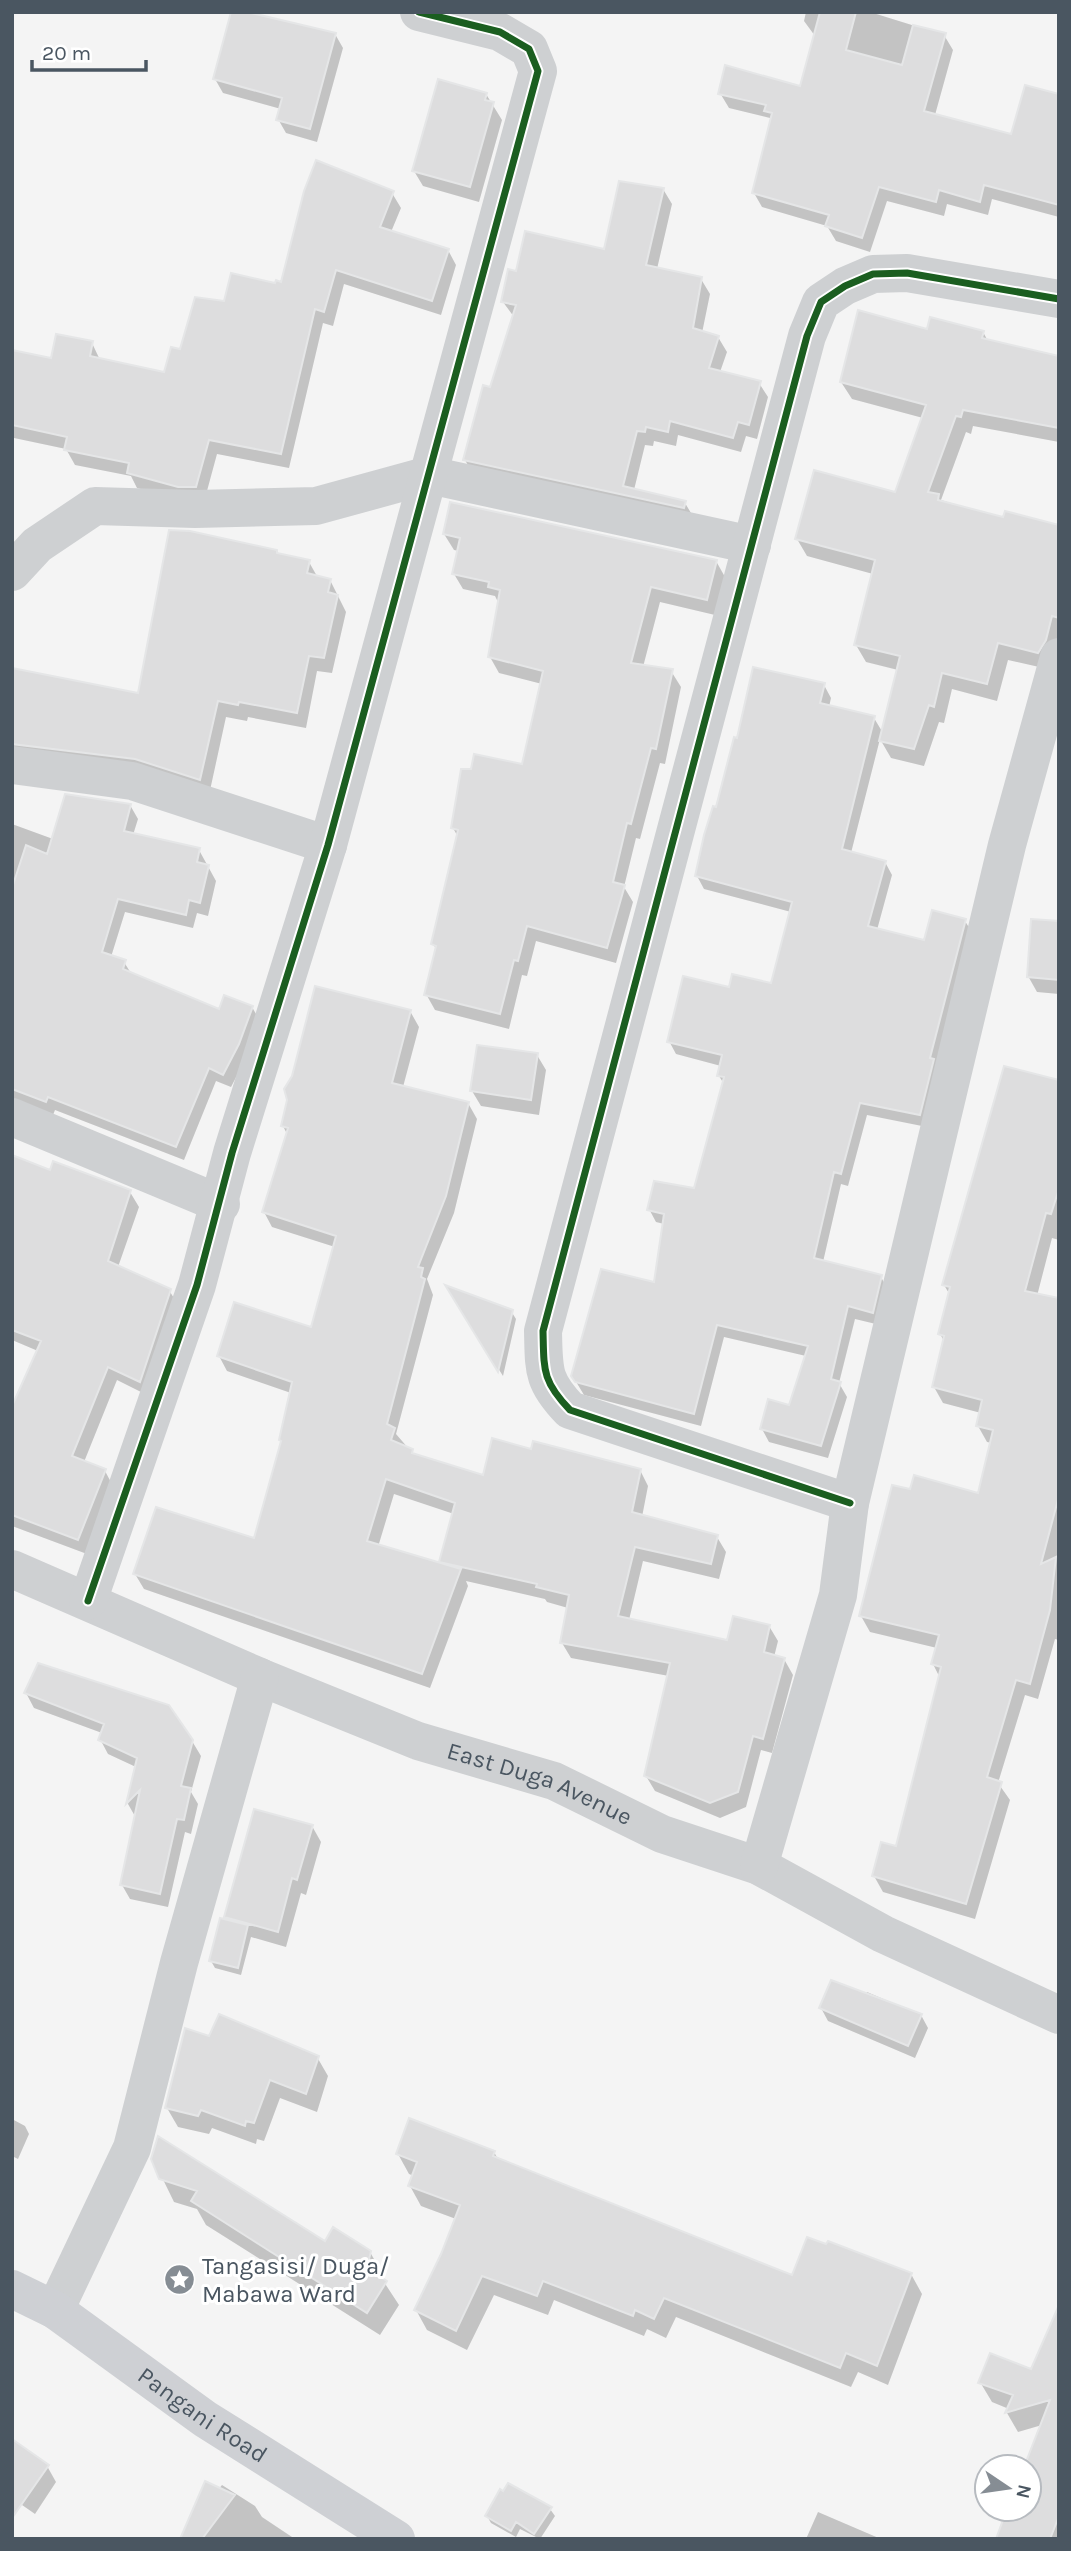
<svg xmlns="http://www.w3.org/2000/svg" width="1071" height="2551" viewBox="0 0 1071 2551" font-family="Karla,sans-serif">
<rect width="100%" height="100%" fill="#f4f4f4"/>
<path fill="#0003" fill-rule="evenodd" d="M806 12H870L944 35 953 50 935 115 1013 137 1059 96V217L992 199 988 215 947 204 944 216 887 201 870 252 836 241 827 226 762 207 754 193 772 121 770 118 729 108 720 93 801 88 815 36 804 21Z
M335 34 343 48 317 142 286 133 278 119 281 109 223 93 215 79Z
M486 94 502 120 479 202 423 186 414 171Z
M663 189 672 204 657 269 701 279 710 294 702 333 718 337 727 352 720 372 759 383 768 397 757 439 746 436 741 452 678 435 676 446 654 441 653 446 645 445 634 490 685 503 694 518 473 474 465 460 514 317 503 302 518 273 606 251Z
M392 193 401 208 391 232 448 250 456 265 441 315 344 284 333 326 323 323 289 468 217 454 204 502 188 501 137 488 131 476 75 465 66 449 14 438 12 449V352L52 360 92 343 100 360 165 374 225 303 282 284Z
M928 331 983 332 988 341 1059 359V442L973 426 971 434 966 432 941 500 1005 520 1059 527V643L1048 669 1008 660 997 701 952 689 944 723 939 722 924 766 891 758 880 739 851 853 885 862 892 875 877 930 925 942 965 921 973 934 927 1127 867 1115 848 1186 841 1184 823 1262 881 1277 888 1290 880 1325 855 1319 839 1383 847 1397 828 1458 769 1442 762 1429 790 1407 806 1356 724 1337 701 1426 584 1395 572 1375 656 1285 664 1224 656 1222 649 1209 695 1190 724 1084 719 1076 721 1066 676 1054 669 1041 730 989 772 985 791 912 704 889 697 876 738 740 824 685 831 698 829 707 874 718 883 733 898 670 866 662 856 645 873 574 807 556 797 539 897 494 923 418 852 399 841 382Z
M444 534 716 561 725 577 715 615 660 602 643 667 671 671 681 687 665 764 660 763 640 839 636 838 624 887 633 902 616 963 536 941 527 976 522 975 509 1029 435 1010 426 994 437 950 433 944 458 837 453 828 472 771 524 766 542 684 499 673 490 657 499 604 495 596 463 589 454 574 459 551 454 550Z
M277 555 309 562 318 578 330 580 346 612 332 673 317 671 306 728 248 717 247 721 226 717 209 795 12 763V670L139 695Z
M130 805 138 819 133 835 199 850 216 881 208 916 197 913 193 928 125 912 111 957 124 962 132 975 220 1011 252 1007 260 1021 246 1058 231 1087 216 1081 184 1160 55 1110 53 1115 12 1099V824L53 839Z
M1059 923V994L1037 992 1028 976Z
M410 1011 419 1027 403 1087 468 1103 477 1119 454 1213 427 1279 433 1295 396 1434 415 1456 484 1477 532 1451 640 1470 648 1486 642 1517 717 1537 726 1552 719 1579 643 1561 629 1620 728 1642 769 1626 778 1641 774 1657 784 1659 793 1675 772 1753 761 1750 746 1807 720 1818 655 1791 646 1776 669 1676 571 1658 562 1643 568 1608 547 1602 545 1599 466 1581 468 1586 430 1688 144 1589 135 1574 255 1541 282 1443 291 1393 227 1371 219 1356 312 1329 335 1247 272 1227 264 1212 287 1134 283 1126ZM394 1494 454 1514 441 1562 443 1566 378 1547Z
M537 1055 546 1070 539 1115 481 1106 472 1091Z
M1059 1081V1240L1052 1238 1037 1296 1059 1300V1640L1055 1639 1038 1699 1025 1695 998 1783 1010 1800 975 1919 883 1892 874 1876 898 1848 940 1678 933 1664 937 1648 870 1632 861 1616 911 1492 980 1495 992 1443 987 1442 978 1426 981 1413 943 1403 934 1387 944 1341 940 1334 950 1295 944 1285Z
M12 1157 51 1172 130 1192 139 1207 118 1267 169 1290 178 1305 149 1396 117 1380 84 1462 105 1471 113 1486 87 1554 12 1526V1410L38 1351 12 1340Z
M451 1293 511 1311 516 1319 503 1376Z
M26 1693 192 1741 201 1756 191 1792 198 1804 191 1834 185 1832 168 1907 130 1899 122 1885 136 1818 128 1804 136 1767 108 1754 100 1739 102 1733 34 1708Z
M312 1826 321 1842 306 1895 301 1893 286 1947 251 1937 241 1975 215 1968 211 1961 230 1923 226 1916Z
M867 1992 921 2015 928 2028 915 2058 828 2021 821 2008 865 1996Z
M210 2038 317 2057 328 2076 317 2112 280 2098 264 2141 257 2139 256 2144 212 2128 209 2134 178 2127 167 2108Z
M12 2119 25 2126 29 2134 18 2159 12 2156Z
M494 2152 499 2161 793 2277 911 2274 922 2294 888 2385 858 2372 851 2387 676 2317 666 2338 647 2329 644 2336 554 2300 548 2315 494 2295 467 2350 427 2330 416 2310 456 2219 421 2206 410 2186 414 2176 409 2174 398 2154Z
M153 2159 326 2244 370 2252 383 2275 382 2279 399 2305 380 2335 206 2225 197 2209 174 2202Z
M1059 2309V2539H998L1009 2509H1029V2467H1025L1042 2425 1018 2432 1007 2413 1009 2409 992 2402 980 2382 1032 2371Z
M47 2466 56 2482 35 2514 12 2498Z
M222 2485 255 2506 262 2517 295 2539H179Z
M550 2509 555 2516 540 2539 520 2529 516 2537 491 2523 487 2516Z
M818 2512 881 2539H806Z"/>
<path fill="#ddddde" stroke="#e5e6e7" stroke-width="2" d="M231 12H247L336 33 310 129 276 120 282 98 213 79Z
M820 12H856L846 50 902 65 913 25 946 33 924 111 1011 134 1025 85 1059 94V205L984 185 980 202 939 190 936 202 879 187 862 238 825 226 829 215 752 193 772 113 764 111 766 105 718 94 725 65 800 86Z
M438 79 487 93 485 100 494 102 470 187 412 171Z
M316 160 394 191 380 227 449 249 432 301 336 270 324 312 315 309 281 454 209 440 196 487H178L127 473 129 463 64 450 67 437 12 425V350L51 358 56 334 93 341 90 356 164 372 171 347 180 349 195 297 224 301 231 273 275 283 276 280 281 282 304 191Z
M619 181 664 188 646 265 702 277 693 328 719 336 709 368 761 381 749 425 738 422 733 438 670 421 668 432 646 427 645 432 637 431 623 486 686 501 684 508 463 460 483 385 490 387 516 305 501 302 508 269 516 271 525 231 604 249Z
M858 310 927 329 930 317 984 331 982 338 1059 356V428L963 410 961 417 956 416 928 492 939 494 938 500 1003 517 1005 511 1059 525V618L1052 616 1046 640 1038 653 998 643 987 684 942 673 934 707 929 705 914 749 879 741 900 656 854 645 875 560 795 539 814 470 895 492 926 405 840 382Z
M450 502 717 560 707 600 651 587 631 663 673 669 656 749 651 748 631 824 627 823 613 882 625 885 607 948 527 926 518 961 514 960 500 1014 424 995 436 946 431 944 458 830 451 828 461 769H471L474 754 522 764 543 671 488 657 500 590 488 587 489 582 452 574 460 538 443 534Z
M169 530 190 531 277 550V553L310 560 307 573 331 579 328 592 338 595 324 658 309 656 297 713 239 702 238 705 218 701 200 780 135 759 12 744V668L138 693Z
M753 667 825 683 820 703 875 716 842 849 886 861 868 926 924 940 932 910 966 919 930 1058 934 1059 920 1115 860 1103 841 1174 834 1172 814 1258 882 1275 873 1313 848 1306 831 1379 841 1382 821 1446 760 1429 768 1399 789 1405 808 1346 717 1325 694 1414 575 1382 571 1376 601 1269 654 1282 664 1214 647 1210 654 1181 694 1188 724 1077 717 1076 722 1055 667 1042 683 976 729 987 732 974 771 983 792 902 695 876 704 835 713 806 716 807 734 737 737 738Z
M65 794 131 804 124 831 200 848 197 862 209 865 200 903 189 900 186 915 118 899 102 952 126 960 123 969 219 1009 224 995 253 1006 239 1044 223 1075 209 1068 176 1147 48 1097 46 1102 12 1089V888L26 845 47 854Z
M1031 919 1059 921V980L1027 977Z
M315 986 411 1010 392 1083 469 1102 446 1196 418 1267 423 1268 421 1277 425 1279 387 1424 395 1428 391 1440 413 1449 412 1453 483 1475 492 1438 531 1449 533 1441 641 1469 632 1512 718 1535 711 1564 635 1547 618 1616 727 1640 733 1616 770 1625 764 1652 785 1658 763 1739 753 1736 738 1792 710 1803 644 1776 670 1663 560 1643 569 1595 536 1587 537 1584 439 1562 455 1503 386 1479 367 1541 461 1569 422 1674 133 1574 156 1507 254 1538 281 1441 279 1440 292 1382 217 1356 234 1302 311 1327 336 1236 262 1212 288 1128 281 1126 287 1100 284 1089 292 1076Z
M477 1045 538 1053 531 1100 470 1091Z
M1004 1066 1059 1080V1189L1051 1214 1046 1213 1025 1291 1059 1298V1496L1041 1564 1056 1557 1050 1610 1030 1684 1016 1680 987 1777 1002 1782 966 1904 872 1876 881 1842 896 1846 941 1667 931 1664 939 1635 859 1616 892 1485 910 1489 914 1475 978 1493 993 1430 976 1426 982 1400 932 1387 944 1336 938 1334 950 1287 942 1285Z
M12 1155 50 1170 53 1161 131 1190 108 1261 171 1289 140 1382 108 1367 72 1456 106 1469 78 1540 12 1515V1406L41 1341 12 1330Z
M445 1285 513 1310 498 1372Z
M38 1663 169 1705 193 1740 181 1786 191 1788 184 1820 177 1819 160 1894 120 1885 140 1790 126 1804 137 1758 98 1740 104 1724 24 1693Z
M254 1809 313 1825 297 1880 292 1878 278 1932 224 1917Z
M220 1918 248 1925 238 1968 209 1961Z
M831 1980 922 2014 908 2046 819 2008Z
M219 2014 319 2056 306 2094 270 2080 254 2123 246 2121 245 2126 201 2110 198 2116 165 2108 185 2028 209 2036Z
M409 2118 495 2151 493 2156 792 2275 807 2237 826 2244 828 2241 912 2273 877 2366 846 2353 840 2368 664 2298 654 2319 635 2310 633 2316 543 2281 537 2296 482 2276 456 2331 414 2310 441 2254 460 2205 408 2186 417 2162 396 2154Z
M158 2136 325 2241 333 2227 371 2251 367 2268 387 2281 367 2313 191 2201 197 2191 159 2179 151 2159Z
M1059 2305V2516L1050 2539H996L1007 2509H1029V2467H1024L1050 2400 1005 2413 1013 2395 978 2383 990 2353 1031 2369Z
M12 2439 49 2465 12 2518Z
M205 2481 235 2495 202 2539H180Z
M508 2483 552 2507 534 2534 516 2522 511 2531 485 2516 500 2489 503 2491Z"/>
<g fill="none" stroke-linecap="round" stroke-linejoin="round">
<g stroke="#ced0d2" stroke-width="38">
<path d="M12 572 37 545 95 506 195 509 316 506 429 475 752 545"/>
<path d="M12 765 132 781 328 845"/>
<path d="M12 1117 221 1204"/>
<path d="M850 1503 570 1410C542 1381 544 1370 543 1331L807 336 821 302 845 286 873 274 907 273 1059 299"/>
<path id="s1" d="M12 1569 260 1677 418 1741 554 1781 662 1834 759 1866 883 1934 1059 2015"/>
<path d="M88 1601 197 1285 232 1153 328 845 538 71 529 49 500 32 419 12"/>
<path d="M759 1866 838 1595 850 1503 1007 845 1059 657"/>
<path d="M55 2310 132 2148 179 1963 260 1677"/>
</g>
<path stroke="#ced0d4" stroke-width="38" id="s2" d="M12 2289 55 2310 205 2419 396 2539"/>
<defs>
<path id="cycleway" d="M850 1503 570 1410C542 1381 544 1370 543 1331L807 336 821 302 845 286 873 274 907 273 1059 299
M88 1601 197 1285 232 1153 328 845 538 71 529 49 500 32 419 12"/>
</defs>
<use href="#cycleway" stroke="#fff" stroke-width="11"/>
<use href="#cycleway" stroke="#1b5e20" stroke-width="7"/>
</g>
<defs>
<symbol id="sight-disc" viewBox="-11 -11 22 22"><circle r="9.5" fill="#868d94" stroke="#fff"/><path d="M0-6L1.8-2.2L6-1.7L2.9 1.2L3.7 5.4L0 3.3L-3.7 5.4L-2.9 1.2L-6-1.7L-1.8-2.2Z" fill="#fff"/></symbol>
</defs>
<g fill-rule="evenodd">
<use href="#sight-disc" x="162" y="2262" width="35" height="35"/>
</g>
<g text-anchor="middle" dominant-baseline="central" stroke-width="6" stroke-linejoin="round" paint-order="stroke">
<g font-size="24" fill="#4a5661" stroke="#fff">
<text stroke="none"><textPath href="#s1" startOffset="570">East Duga Avenue</textPath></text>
<text stroke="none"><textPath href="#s2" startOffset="229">Pangani Road</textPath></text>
</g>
<g font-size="24" fill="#4a5661" stroke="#fff" text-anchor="start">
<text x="202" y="2266">Tangasisi/ Duga/<tspan x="202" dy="28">Mabawa Ward</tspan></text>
</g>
</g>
<rect width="1071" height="2551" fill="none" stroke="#4a5661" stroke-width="28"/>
<g transform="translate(1008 2488) rotate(103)"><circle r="33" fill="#ffffff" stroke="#b7bbc0" stroke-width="2"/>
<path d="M0-5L12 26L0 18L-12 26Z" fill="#868d94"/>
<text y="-10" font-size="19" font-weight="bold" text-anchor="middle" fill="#4a5661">N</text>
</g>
<path d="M32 60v10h114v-10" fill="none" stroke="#4a5661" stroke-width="3.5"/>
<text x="42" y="60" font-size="21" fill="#4a5661" stroke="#ffffff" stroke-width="5" paint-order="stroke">20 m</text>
</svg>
